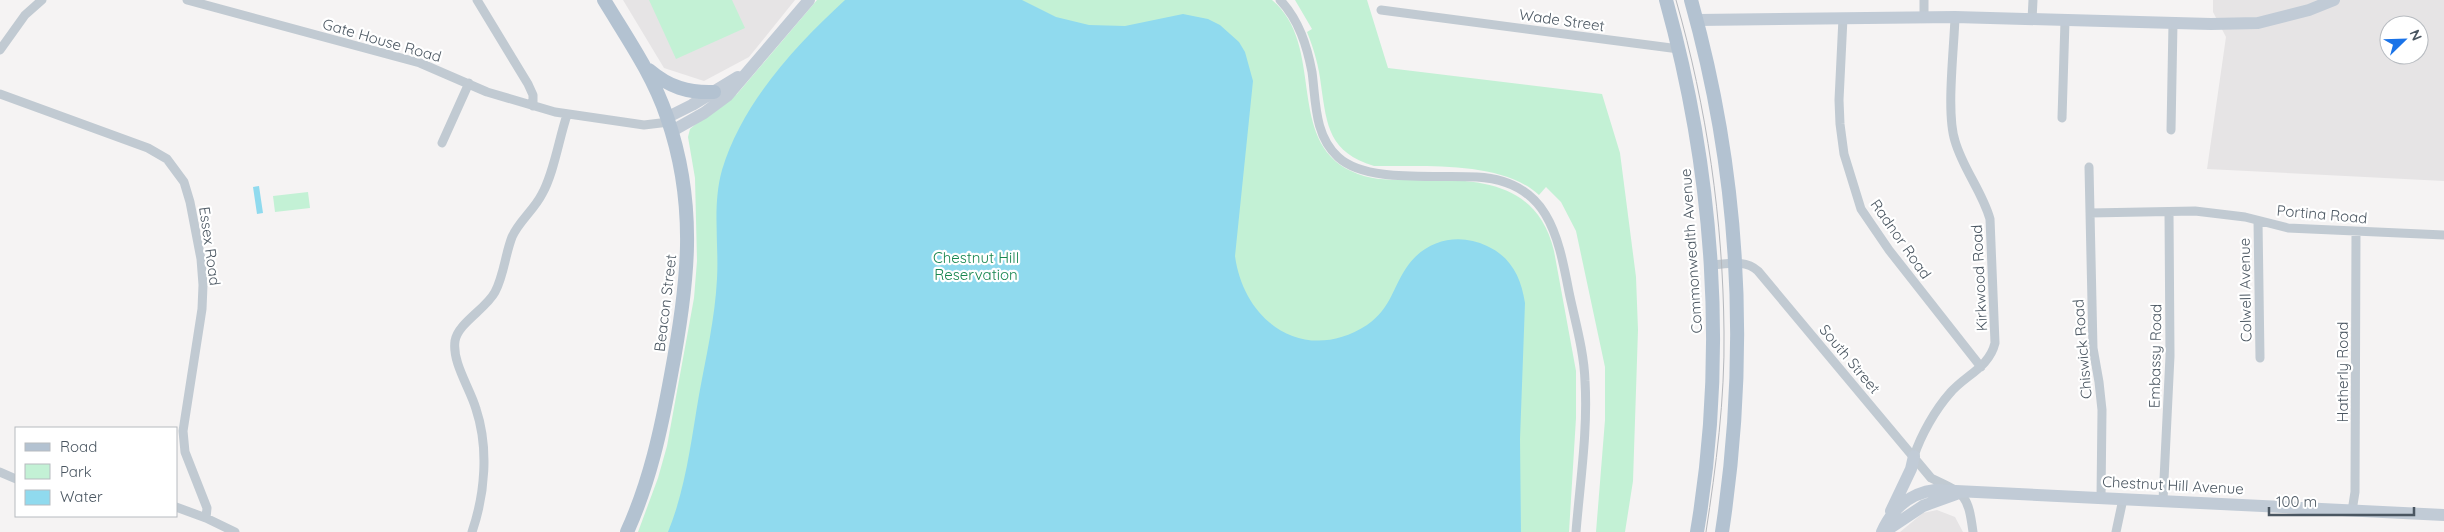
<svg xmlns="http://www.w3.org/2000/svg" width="2444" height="532" viewBox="0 0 2444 532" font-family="Quicksand,sans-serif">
<rect width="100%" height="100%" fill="#f5f3f3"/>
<path fill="#e6e4e5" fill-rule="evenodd" d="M623 0H795L749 57 704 81 664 68Z
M2213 0H2444V181L2207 169 2226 37 2213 12ZM2389 25H2419V55H2389Z
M1937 510 1955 517 1963 532H1900L1923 513Z"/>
<path fill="#c3f1d5" d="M649 0H732L745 28 676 59Z
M817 0H1272C1326 45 1285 140 1351 171 1371 181 1394 180 1415 180 1476 179 1537 180 1554 251L1576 371V418L1569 532H638L658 478 667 446 694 298 697 261 695 178 688 137 690 129 697 123 737 94Z
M1295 0H1367L1388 68 1602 94 1620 153 1636 277 1638 330 1633 481 1625 532H1596L1605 420V367L1576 231 1561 202 1546 187 1539 195C1501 160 1422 167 1374 166 1329 152 1327 127 1321 85 1319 67 1314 49 1307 32L1312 29Z
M308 192 310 208 275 212 273 196Z"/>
<path fill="#90daee" d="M845 0H1022L1056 17 1089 25 1125 26 1183 14 1208 19 1220 25 1239 42 1245 52 1253 81 1235 256C1244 323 1305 365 1367 325 1392 308 1393 285 1409 264 1428 239 1460 233 1487 246 1511 257 1521 277 1525 303L1520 439 1521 532H668C686 488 691 441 699 395 706 357 715 318 717 279 719 242 712 206 722 170 742 103 795 46 845 0Z
M259 186 263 213 257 214 253 187Z"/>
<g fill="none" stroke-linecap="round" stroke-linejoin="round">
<path stroke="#c1cad2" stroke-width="9" d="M187 0 420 63 487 92 555 112 644 125 669 122
M477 0 528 84 533 95V106
M1280 0C1299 20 1307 46 1312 72 1316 101 1314 135 1338 157 1367 184 1438 174 1477 177 1548 181 1558 235 1569 292 1575 321 1584 351 1585 381 1588 431 1580 482 1576 532
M1381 10 1679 49
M1843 18 1839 100 1840 124 1844 154 1861 209 1889 250 1981 367
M1924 18V0
M2032 20 2033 0
M0 50 25 15 42 0
M0 94 148 148 167 159 184 182 190 202 201 259 203 285 202 309 183 431 185 452 207 508 206 518
M2062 118 2065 21
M2171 130 2173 23
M442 143 469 83
M2089 167 2093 348 2099 382 2102 410 2101 498
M2090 213 2195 211 2245 217 2288 228 2444 235
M2258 221 2260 358
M1711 265C1727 264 1745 259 1758 271L1931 478C1965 494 1968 494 1973 532
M1914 456C1921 435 1935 410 1950 393 1965 375 1989 368 1995 343L1990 219C1982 191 1963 169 1955 141 1946 113 1954 50 1955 17
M0 472 16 479
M2163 500 2170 356 2169 212
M176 507 206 518 235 532
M2352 511 2355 492 2356 232
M472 532C485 494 489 448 476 409 470 388 452 363 455 341 458 323 486 309 495 292 504 275 505 255 512 237 519 221 534 210 542 194 554 173 559 138 567 115
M2116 532 2123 499"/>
<path stroke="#c1cbd6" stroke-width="12" d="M1697 20 1955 17 2211 24 2258 23 2309 10 2334 0
M668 117 692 105 738 77
M672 131 704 113 727 96 809 0
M1891 511 1911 469 1914 456
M1882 532C1892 509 1910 493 1935 490L2444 515
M1884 532 1923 506 1956 494"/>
<path stroke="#b3c2d1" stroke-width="14" d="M604 0C627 38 653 75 667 117 698 206 688 285 671 375 661 430 650 481 627 532
M1666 0C1714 173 1727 355 1697 532
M1691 0C1740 174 1749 354 1722 532
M649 70C669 87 688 93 714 92"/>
<path stroke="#b5b8bd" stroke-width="1" d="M1676 0C1707 108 1723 220 1724 332 1725 399 1716 466 1706 532"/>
</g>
<g text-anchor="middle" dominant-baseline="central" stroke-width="4.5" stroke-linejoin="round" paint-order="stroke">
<g font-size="15" fill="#4a5661" stroke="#fff">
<text transform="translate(1562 20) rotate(8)">Wade Street</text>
<text transform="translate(382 40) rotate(16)">Gate House Road</text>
<text transform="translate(2322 214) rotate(5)">Portina Road</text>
<text transform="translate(1901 239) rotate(55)">Radnor Road</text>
<text transform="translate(210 246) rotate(82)">Essex Road</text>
<text transform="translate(1691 251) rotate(-94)">Commonwealth Avenue</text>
<text transform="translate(1979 278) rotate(-93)">Kirkwood Road</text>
<text transform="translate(2245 290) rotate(-91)">Colwell Avenue</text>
<text transform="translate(665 303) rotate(-83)">Beacon Street</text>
<text transform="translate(2082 349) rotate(-95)">Chiswick Road</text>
<text transform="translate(2155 356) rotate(-89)">Embassy Road</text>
<text transform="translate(1850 359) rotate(50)">South Street</text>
<text transform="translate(2342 372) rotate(-90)">Hatherly Road</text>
<text transform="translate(2173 485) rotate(3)">Chestnut Hill Avenue</text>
</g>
<g font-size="15" fill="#17864f" stroke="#fff">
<text x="976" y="257">Chestnut Hill<tspan x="976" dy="17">Reservation</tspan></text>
</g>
</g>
<rect x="15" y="427" width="162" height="90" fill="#ffffff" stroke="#b7bbc0"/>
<rect x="25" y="443" width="25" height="8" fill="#b3c2d1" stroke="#b7bbc0"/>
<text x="60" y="452" font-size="15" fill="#4a5661">Road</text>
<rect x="25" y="464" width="25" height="15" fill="#c3f1d5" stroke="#b7bbc0"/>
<text x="60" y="477" font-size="15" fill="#4a5661">Park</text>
<rect x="25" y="490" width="25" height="15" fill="#90daee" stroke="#b7bbc0"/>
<text x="60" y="502" font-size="15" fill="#4a5661">Water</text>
<g transform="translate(2404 40) rotate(67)"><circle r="24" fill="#ffffff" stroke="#b7bbc0"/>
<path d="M0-4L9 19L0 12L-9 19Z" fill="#1a73e8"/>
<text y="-8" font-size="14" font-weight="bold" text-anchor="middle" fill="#4a5661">N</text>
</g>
<path d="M2269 507v8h145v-8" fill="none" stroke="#4a5661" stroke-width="2.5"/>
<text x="2276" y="507" font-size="15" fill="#4a5661" stroke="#ffffff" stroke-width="4" paint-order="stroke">100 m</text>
</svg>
